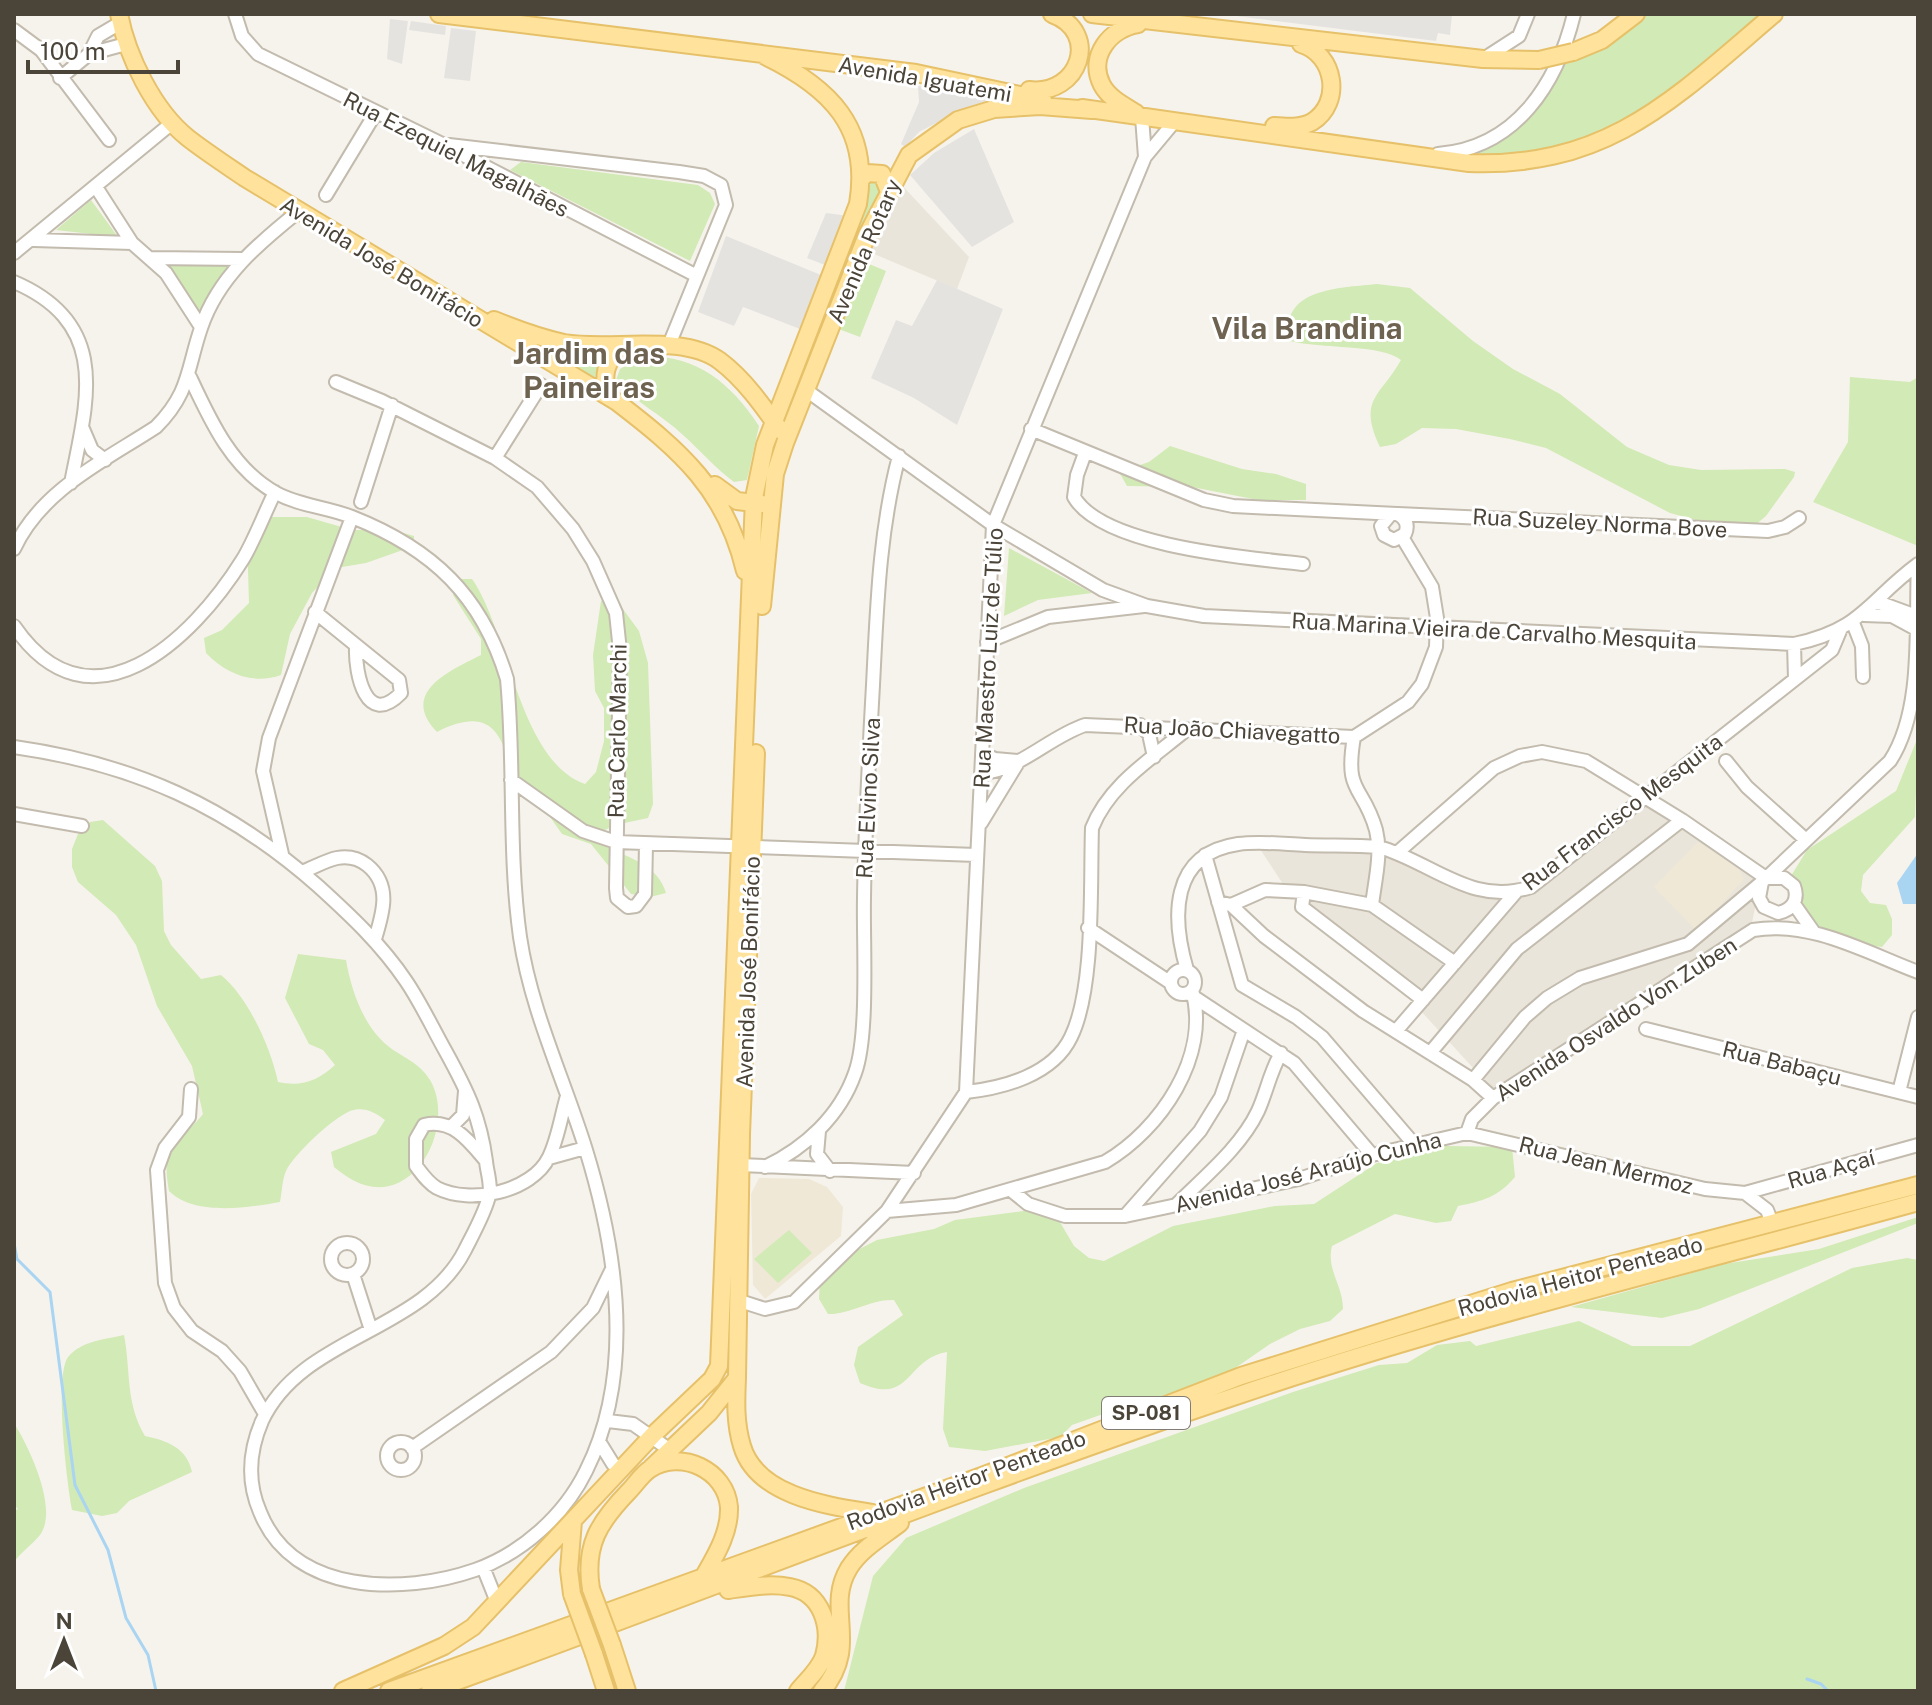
<svg xmlns="http://www.w3.org/2000/svg" width="1932" height="1705" viewBox="0 0 1932 1705" font-family="'Public Sans',sans-serif">
<rect width="100%" height="100%" fill="#f6f3ec"/>
<path fill="#eae5da" d="M898 181 969 257 957 289 867 251Z
M1639 799 1761 880 1751 927 1496 1093 1354 938 1287 890 1260 849 1376 848 1448 887 1525 894Z"/>
<path fill="#efe8d6" d="M1698 842 1739 869 1744 879 1697 931 1654 887Z
M759 1178 809 1179 827 1187 843 1207 841 1236 765 1299 753 1285 751 1194Z"/>
<path fill="#d2eab5" d="M1646 14H1761C1695 69 1635 129 1551 152 1528 158 1500 156 1476 157L1474 154 1495 142 1548 91 1563 64 1611 43Z
M521 162 698 185 710 193 715 204 690 261 510 170Z
M874 175 885 188 787 428 780 419 865 185Z
M91 200 118 237 56 230Z
M862 261 886 271 860 337 836 328Z
M166 264H229L198 314Z
M1377 284 1410 288 1473 341 1513 369 1560 394 1627 447 1669 465 1701 470 1785 469 1795 472 1794 477 1766 516 1754 526H1718L1670 513 1546 448 1510 439 1456 429 1422 428 1396 444 1380 447C1357 399 1381 396 1401 360 1382 344 1320 349 1290 341 1278 288 1340 288 1377 284Z
M501 328 607 352 596 371 595 383Z
M642 356C697 355 730 382 759 426L747 480 734 482C715 468 701 451 683 435 662 415 636 403 616 380L620 369Z
M1850 377 1910 382 1918 377V546L1813 502 1848 442Z
M1170 446 1242 469 1276 474 1306 484V500H1258L1192 487 1127 486 1119 472 1149 462Z
M271 517H307L352 530H393L414 536V546L366 563 336 568 312 593 290 634 281 675C253 685 226 674 206 653L204 638 222 630 249 603 247 534 256 520Z
M1009 548 1092 593 1038 600 1004 616Z
M456 579H472C508 629 519 761 585 784L596 772 604 741V708L595 691 593 655 601 601 620 605 639 631 648 663 653 804 648 818 615 825 601 832 605 846C629 858 658 865 666 893L650 897 631 894 591 844 562 834 543 807 515 790C505 740 496 702 437 732 399 693 449 671 481 655V639L453 595Z
M1918 737 1915 817 1863 875 1861 891 1870 903 1886 905 1892 919V935L1882 947 1818 936 1791 892V876L1807 850 1896 791Z
M103 820 155 866 162 881 164 931 171 945 201 979 221 975C248 997 271 1048 278 1082 301 1087 318 1081 335 1065L323 1050 309 1044 285 998 298 954 346 960C351 989 363 1026 388 1046 403 1058 419 1062 430 1080 451 1115 430 1176 389 1186 368 1191 350 1180 334 1167L331 1152 376 1134 385 1120C375 1112 363 1106 350 1111 333 1118 294 1154 286 1171 282 1180 282 1192 280 1202 247 1208 194 1216 169 1191 160 1142 177 1146 203 1114L192 1066 157 1006 136 945 116 915 78 882 72 867V849L78 834 90 822Z
M1446 1146 1512 1147 1515 1177C1498 1197 1483 1201 1458 1206L1451 1221 1436 1223 1395 1214 1332 1246C1326 1270 1343 1285 1343 1309L1330 1321 1300 1329 1270 1344 1189 1400 1165 1399 1120 1408 1072 1425 1060 1437 985 1451 949 1447 943 1429 947 1352C905 1359 912 1406 860 1383L854 1365 858 1347 903 1315 894 1300C870 1299 853 1314 828 1314L819 1299 820 1278 844 1257 877 1240 934 1229 955 1220 1039 1209 1054 1212 1074 1246 1089 1258 1104 1261 1173 1226 1275 1206 1314 1204 1377 1163Z
M1918 1217V1223L1699 1309 1662 1318 1571 1307 1724 1264 1819 1249Z
M789 1230 812 1253 778 1283 754 1259Z
M1907 1258 1918 1260V1691H844L873 1576 906 1538 1024 1488 1293 1392 1379 1365 1407 1363 1437 1345 1470 1341 1476 1346 1579 1321 1632 1346H1690L1852 1268Z
M124 1335C131 1371 125 1402 145 1436 168 1441 187 1448 192 1472L129 1501 117 1513 102 1516 72 1510C67 1484 54 1376 68 1357 81 1341 106 1339 124 1335Z
M14 1423C29 1447 59 1509 40 1535 32 1545 21 1552 14 1562V1511L18 1509 14 1505Z"/>
<path fill="#e5e3e0" d="M1221 14H1452L1450 35 1438 33 1436 41Z
M390 19 408 21 402 64 387 59Z
M411 21 446 26 445 35 409 30Z
M451 28 476 31 470 81 444 78Z
M918 86 995 98 965 108 919 132 905 147 901 144 919 102Z
M974 129 1014 222 972 247 910 175 934 153Z
M826 213 849 216 830 267 807 258Z
M726 236 821 275 800 329 743 307 734 326 698 312Z
M937 280 1003 309 957 425 914 398 871 378 896 320 912 326Z"/>
<path fill="#a9d4f2" d="M1918 853V904H1903L1897 883Z"/>
<g fill="none" stroke-linecap="round" stroke-linejoin="round">
<path stroke="#a9d4f2" stroke-width="3" d="M14 1243 17 1259 50 1292 75 1485 108 1550 126 1618 148 1655 156 1691
M1807 1679 1821 1684 1828 1691"/>
<defs>
<path id="minor" d="M235 14 242 36 258 54 442 144 697 276
M14 30 41 50 109 140
M89 54 98 36 120 23
M1485 58 1519 36 1528 14
M60 78 89 54 126 44
M1142 117 1145 157
M449 145 679 172 704 176 721 185 726 205 669 345
M1438 154C1516 148 1557 84 1574 14
M96 187 132 243
M326 195 375 114
M34 240 132 243 166 273 201 327
M14 253 172 123
M150 258 243 259
M14 282C112 324 87 401 71 483
M336 382 382 401 495 458 537 487 573 529 593 561 616 613 620 651 616 888 617 898 628 907 636 906 645 894 646 844
M806 390 993 525 1103 590 1147 606 1204 616 1794 644C1862 630 1868 601 1918 564
M83 429 92 450 105 460
M1031 429 1204 500 1233 506 1397 514C1406 518 1409 525 1405 534L1394 540 1384 535 1381 526 1391 514
M1085 453 1077 475 1074 497C1103 547 1250 558 1303 564
M495 458 541 385
M361 502 392 405
M1398 514 1768 531 1785 527 1799 518
M14 549C41 490 104 461 156 427 190 393 187 369 201 328 218 277 259 243 299 211
M1878 602 1916 616
M315 612 399 680 401 693C366 729 355 673 356 648
M1864 615 1892 616 1916 629
M1853 623 1862 646 1863 677
M14 626C90 737 192 641 243 559 255 539 264 514 275 492
M987 642 1048 617 1144 606
M1794 644 1795 679
M1140 725 1149 734 1154 757
M1354 737C1344 795 1363 784 1376 830 1382 854 1375 880 1372 905
M14 747C134 764 227 806 318 886 351 916 381 944 406 981 421 1003 433 1029 446 1052 468 1092 480 1117 486 1161 487 1173 492 1185 489 1196 485 1213 473 1234 465 1250 423 1333 302 1335 262 1421 249 1451 247 1482 260 1512 293 1595 403 1595 475 1570 522 1553 564 1516 586 1471 635 1373 617 1251 586 1150 564 1079 531 1011 520 937 508 851 515 764 507 679 482 596 433 549 352 517 327 507 300 506 276 493 232 469 210 420 190 377
M983 754 995 759 1019 761
M1726 761 1747 787 1806 840
M982 773C1020 770 1049 737 1085 725L1354 737 1408 702 1422 684 1436 647 1437 618 1432 587 1402 537
M511 780 583 831 616 842 976 855
M14 814 82 826
M981 823 1017 764
M1398 852 1494 768 1520 756 1542 752 1586 761 1682 820 1766 878
M282 854 263 771 269 738 352 517
M1205 855 1242 985 1296 1017 1322 1037 1413 1143
M302 872C313 868 326 860 337 858 348 856 358 858 367 865 392 885 383 913 375 939
M1762 882 1759 898 1764 907 1778 913C1793 910 1799 899 1794 886L1784 878H1766
M1304 892 1302 907 1423 1000
M1218 902 1231 905 1264 936 1363 1011 1473 1080 1493 1098
M1794 904 1813 931
M1231 905 1265 890 1304 892 1372 905 1455 963
M1088 928 1171 983
M1171 982a12 12 0 1 1 24 0a12 12 0 1 1-24 0Z
M1187 970C1172 919 1169 854 1238 844 1260 841 1283 844 1305 845 1330 846 1354 845 1379 847 1432 862 1472 907 1531 887L1832 650 1840 631
M1191 995 1294 1063 1372 1155
M1646 1029 1918 1097
M1396 1031 1516 892
M1430 1053 1517 949 1682 820
M1473 1080 1525 1017 1547 998 1580 978 1688 944 1762 882 1890 761C1924 709 1915 624 1918 564
M191 1089 189 1117 165 1148 157 1170 165 1283 174 1308 192 1331 222 1351 240 1371 265 1414
M966 1092C1003 1088 1053 1075 1071 1037 1095 988 1090 885 1092 828 1109 785 1151 759 1186 730
M1899 1092 1918 1017
M451 1127 463 1115 465 1091
M819 1131 817 1154 830 1171
M1467 1133 1472 1119 1493 1098 1753 930C1810 920 1865 952 1918 972
M549 1158 585 1148
M486 1161C470 1142 453 1118 424 1125L416 1139V1166C422 1174 428 1183 437 1188 470 1205 532 1192 549 1157 558 1139 561 1116 567 1096
M740 1165 914 1173
M765 1167C805 1148 840 1116 855 1073 869 1035 863 942 864 898 865 827 869 756 873 685 877 607 879 532 899 456
M1012 1191 1028 1204 1065 1216H1125L1299 1179 1372 1155 1467 1133 1705 1189 1745 1193 1918 1145
M1745 1193 1767 1210 1772 1223
M1176 1205C1204 1177 1241 1147 1258 1111 1267 1091 1270 1072 1281 1053
M887 1211 956 1205 1105 1162C1160 1130 1211 1056 1192 990
M1125 1216 1200 1131 1221 1097 1244 1030
M331 1259a16 16 0 1 1 32 0a16 16 0 1 1-32 0Z
M353 1274 371 1330
M740 1301 765 1309 794 1302 887 1211 966 1092 993 525 1145 157 1175 121
M608 1421 633 1424 670 1450
M387 1456a14 14 0 1 1 28 0a14 14 0 1 1-28 0Z
M600 1443 613 1464 622 1470
M412 1448 551 1352 593 1308 612 1269
M483 1567 497 1602"/>
<path id="major" d="M119 14C127 56 154 111 188 138 206 152 226 165 245 178L617 402C681 451 726 490 745 571
M439 14 916 73 1043 100
M1092 14 1483 59 1539 60
M1573 52 1602 40 1636 14
M1029 90C1080 96 1101 32 1052 14
M1082 108 1469 163C1609 168 1675 98 1774 14
M1136 113C1123 105 1109 98 1102 85 1087 56 1111 28 1138 24
M1274 126C1287 127 1301 128 1312 122 1343 103 1335 54 1301 44
M862 178 867 173 882 174 888 189
M494 320C516 329 540 338 564 343 609 351 683 333 720 361 744 379 763 406 780 430
M607 396C603 374 605 364 620 347
M715 485 737 501 762 504
M762 606 775 474 785 443 867 235 909 155 958 120 994 109 1040 106 1092 110
M737 1378C736 1401 735 1423 742 1446 757 1497 830 1506 873 1513
M651 1468 709 1413 737 1378 741 1134 756 753
M591 1589C584 1545 599 1522 629 1491 635 1485 642 1474 650 1469 681 1449 726 1470 729 1507 730 1532 716 1555 704 1576
M728 1590C748 1587 770 1583 790 1587 822 1593 832 1627 824 1656 819 1670 807 1680 798 1691
M572 1594 569 1570 573 1521
M612 1645 627 1691
M594 1654 606 1691
M343 1691 444 1646 473 1627 653 1435 712 1379 719 1366 754 498 765 445 858 204C871 127 829 87 765 56
M389 1691 982 1476 1241 1376 1512 1291 1918 1185
M430 1691C699 1594 965 1487 1236 1396 1460 1320 1690 1265 1918 1202
M822 1691C861 1645 824 1609 849 1568 861 1549 882 1537 900 1523"/>
</defs>
<use href="#minor" stroke="#c2bbae" stroke-width="16"/>
<use href="#major" stroke="#e6c16a" stroke-width="20"/>
<use href="#minor" stroke="#fff" stroke-width="12"/>
<use href="#major" stroke="#ffe39c" stroke-width="16"/>
<defs>
<path id="major-bridge" d="M1539 60 1573 52
M591 1589 612 1645
M572 1594 594 1654"/>
</defs>
<use href="#major-bridge" stroke="#e6c16a" stroke-width="20" stroke-linecap="butt"/>
<use href="#major-bridge" stroke="#ffe39c" stroke-width="16"/>
</g>
<g text-anchor="middle" dominant-baseline="central" stroke-width="6" stroke-linejoin="round" paint-order="stroke">
<rect fill="#fff" stroke="#817c74" stroke-width="2" x="1102" y="1397" width="88" height="32" rx="6"/>
<g font-size="20" font-weight="bold" fill="#4b4439">
<text x="1146" y="1413">SP-081</text>
</g>
<g font-size="22" fill="#4b4439" stroke="#fff">
<text transform="translate(925 79) rotate(10)">Avenida Iguatemi</text>
<text transform="translate(456 154) rotate(27)">Rua Ezequiel Magalhães</text>
<text transform="translate(864 251) rotate(-67)">Avenida Rotary</text>
<text transform="translate(382 262) rotate(31)">Avenida José Bonifácio</text>
<text transform="translate(1600 523) rotate(3)">Rua Suzeley Norma Bove</text>
<text transform="translate(1494 631) rotate(3)">Rua Marina Vieira de Carvalho Mesquita</text>
<text transform="translate(988 658) rotate(-87)">Rua Maestro Luiz de Túlio</text>
<text transform="translate(1232 730) rotate(3)">Rua João Chiavegatto</text>
<text transform="translate(617 731) rotate(-89)">Rua Carlo Marchi</text>
<text transform="translate(868 798) rotate(-87)">Rua Elvino Silva</text>
<text transform="translate(1622 812) rotate(-37)">Rua Francisco Mesquita</text>
<text transform="translate(748 972) rotate(-88)">Avenida José Bonifácio</text>
<text transform="translate(1616 1019) rotate(-33)">Avenida Osvaldo Von Zuben</text>
<text transform="translate(1782 1063) rotate(14)">Rua Babaçu</text>
<text transform="translate(1606 1165) rotate(14)">Rua Jean Mermoz</text>
<text transform="translate(1831 1169) rotate(-16)">Rua Açaí</text>
<text transform="translate(1308 1172) rotate(-14)">Avenida José Araújo Cunha</text>
<text transform="translate(1580 1276) rotate(-15)">Rodovia Heitor Penteado</text>
<text transform="translate(966 1480) rotate(-20)">Rodovia Heitor Penteado</text>
</g>
<g font-size="30" font-weight="bold" fill="#6e6250" stroke="#fff">
<text x="1307" y="328">Vila Brandina</text>
<text x="589" y="353">Jardim das<tspan x="589" dy="34">Paineiras</tspan></text>
</g>
</g>
<rect width="1932" height="1705" fill="none" stroke="#4b4439" stroke-width="32"/>
<g transform="translate(64 1641)" stroke="#ffffff" stroke-width="6" paint-order="stroke">
<path d="M0-6L14 30L0 20L-14 30Z" fill="#4b4439"/>
<text y="-12" font-size="22" font-weight="bold" text-anchor="middle" fill="#4b4439">N</text>
</g>
<path d="M28 60v12h150v-12" fill="none" stroke="#4b4439" stroke-width="4"/>
<text x="40" y="60" font-size="24" fill="#4b4439" stroke="#ffffff" stroke-width="6" paint-order="stroke">100 m</text>
</svg>
